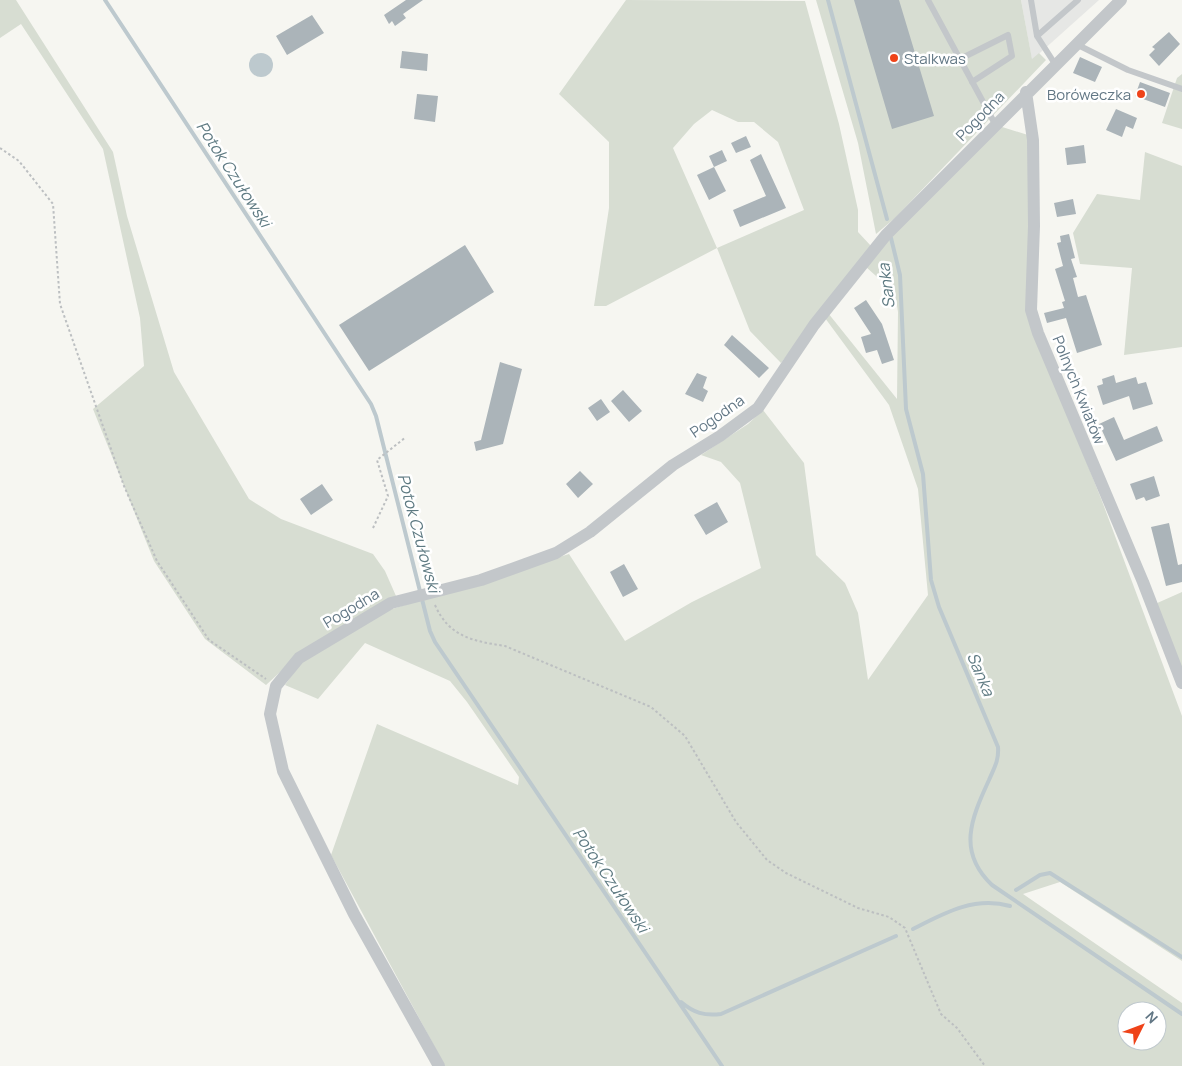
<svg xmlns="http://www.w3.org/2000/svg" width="1182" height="1066" viewBox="0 0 1182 1066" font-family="Manrope,sans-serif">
<rect width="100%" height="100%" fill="#f6f6f1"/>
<path fill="#e6e7e5" d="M1021 0H1099L1032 60Z"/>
<path fill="#d7ddd2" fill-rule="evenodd" d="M0 0H16L113 152 127 216 174 372 249 499 281 519 373 554 385 571 396 596 304 650 266 685 205 639 154 561 93 409 144 366 140 318 103 149 21 24 0 38Z
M626 0 805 1 839 124 858 210V232L871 246 781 363 750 331 717 248 606 306H594L609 208V142L559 94ZM712 110 738 122H754L778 142 804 210 717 248 673 148 694 124Z
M816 0H1021L1032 59 1039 53 1046 60 895 218 876 234 858 143Z
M1182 74V129L1162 123 1177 78Z
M999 126 1028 135V283L1026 310 1102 501 1182 716V961L1060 882 1023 894 1182 1003V1066H445L331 855 377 724 518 785 519 777 467 702 450 681 365 643 318 699 285 685 302 661 389 610 569 554 625 641 692 602 761 568 740 483 721 462 701 455 748 424 763 410 804 463 816 555 845 583 858 613 868 680 928 595 918 489 889 405 825 318 828 313 897 399 898 312 895 293 866 267 886 240ZM1127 1011H1157V1041H1127Z
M1145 152 1182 166V347L1124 355 1132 268 1080 264 1073 233 1097 194 1140 200Z
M1182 592V673L1155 604Z"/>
<path fill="#bdc9ce" d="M249 65a12 12 0 1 1 24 0a12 12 0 1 1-24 0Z"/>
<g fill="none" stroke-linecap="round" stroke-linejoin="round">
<path stroke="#bdc9ce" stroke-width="4" d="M105 0 371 404 376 416 430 631 435 642 722 1066
M828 0 887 219
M891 238 900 275 906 409 923 474 931 580 939 607 998 747C999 761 994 768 989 780 971 819 957 852 992 885L1182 1014
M1016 890 1040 875 1050 873 1182 957
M913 929C944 913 974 896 1010 906
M681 1002C694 1013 704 1016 721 1014L896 936"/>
</g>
<path fill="#abb4b9" d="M406 0H423L403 14 406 18 395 26 392 21 389 24 384 15Z
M854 0H899L934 116 892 129Z
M312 15 324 33 287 55 276 36Z
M1169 32 1180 44 1159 66 1149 55 1155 49 1152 47Z
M402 51 428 54 427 71 400 68Z
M1080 57 1102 67 1095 82 1073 73Z
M1140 82 1170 93 1165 107 1135 96Z
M417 94 438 96 435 122 414 119Z
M1116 109 1137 118 1133 129 1126 126 1122 137 1106 130Z
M746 136 751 147 736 153 731 143Z
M1084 145 1086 163 1067 165 1065 148Z
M722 150 727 161 714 167 709 156Z
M761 154 786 208 740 227 733 210 766 196 750 160Z
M714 167 726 191 709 200 697 175Z
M1073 199 1076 214 1057 217 1054 203Z
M1069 234 1075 258 1071 259 1077 277 1073 278 1078 297 1086 295 1102 345 1077 353 1066 318 1047 323 1044 313 1064 308 1062 302 1065 301 1055 269 1063 266 1057 243 1061 242 1060 236Z
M465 245 494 292 369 371 339 325Z
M866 300 882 324 894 360 882 364 877 350 866 353 861 337 871 334 854 308Z
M732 335 769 368 759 378 724 345Z
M500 362 522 369 503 444 476 451 474 442 481 440Z
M697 373 707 377 703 388 708 391 703 402 685 394Z
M1114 375 1116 383 1136 377 1138 384 1146 382 1153 404 1133 410 1129 396 1103 405 1097 386 1103 384 1102 379Z
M623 390 642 411 629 422 611 401Z
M601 399 610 412 597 421 588 408Z
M1114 417 1124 440 1157 426 1163 441 1116 461 1099 424Z
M580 471 593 484 578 498 566 484Z
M1154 476 1160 496 1146 501 1144 497 1136 500 1130 484Z
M322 484 333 500 311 515 300 499Z
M717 502 728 522 706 535 694 515Z
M1169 523 1178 565 1182 564V582L1166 586 1151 527Z
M624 564 638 589 623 597 610 572Z"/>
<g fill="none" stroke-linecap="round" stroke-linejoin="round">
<path stroke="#bcbfc1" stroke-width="2" stroke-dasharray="2.5 2.5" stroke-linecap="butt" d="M0 148 19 161 53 204 60 304 124 486 157 561 209 640 266 679
M373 528 388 496 377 460 406 437
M435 605C449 637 473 641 505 646L651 707 685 736 736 822 767 860 786 873 858 908 889 917 905 928 941 1014 957 1028 985 1066"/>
<path stroke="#c3c7ca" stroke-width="6" d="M928 0 995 124
M1031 0 1037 36
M1076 44 1128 70 1182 89
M960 59 1008 35 1012 56 972 82
M1055 64 1037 36 1078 0"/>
<path stroke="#c3c7ca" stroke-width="12" d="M1026 92 1033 140 1034 226 1031 310 1038 333 1143 582 1182 683
M439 1066 354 914 283 771 270 714 276 686 299 658 391 603 481 580 556 553 590 532 673 465 720 436 758 408 814 325 886 235 1121 0"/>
</g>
<g fill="#ef4319" stroke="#fff" stroke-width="2">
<circle cx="894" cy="58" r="5"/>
<circle cx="1141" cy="94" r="5"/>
</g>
<g text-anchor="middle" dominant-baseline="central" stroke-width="5" stroke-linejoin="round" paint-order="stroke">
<g font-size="15" fill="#627785" stroke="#fff" text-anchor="start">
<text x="904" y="58">Stalkwas</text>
<text x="1131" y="94" text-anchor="end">Boróweczka</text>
</g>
<g font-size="15" fill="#627785" stroke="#fff">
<text transform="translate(980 116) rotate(-46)">Pogodna</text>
<text transform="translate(1079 390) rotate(68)">Polnych Kwiatów</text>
<text transform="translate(717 416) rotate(-35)">Pogodna</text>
<text transform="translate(351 608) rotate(-31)">Pogodna</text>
</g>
<g font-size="16" font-style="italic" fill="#5e7a82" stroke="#fff">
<text transform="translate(234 174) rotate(57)">Potok Czułowski</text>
<text transform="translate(886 286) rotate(-97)">Sanka</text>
<text transform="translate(419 533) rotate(75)">Potok Czułowski</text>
<text transform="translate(981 674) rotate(67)">Sanka</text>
<text transform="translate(611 880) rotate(56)">Potok Czułowski</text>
</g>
</g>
<g transform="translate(1142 1026) rotate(48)"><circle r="24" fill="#ffffff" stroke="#c0c9ce"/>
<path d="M0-4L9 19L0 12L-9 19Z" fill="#ef4319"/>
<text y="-8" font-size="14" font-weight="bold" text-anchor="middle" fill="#627785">N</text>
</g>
</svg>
